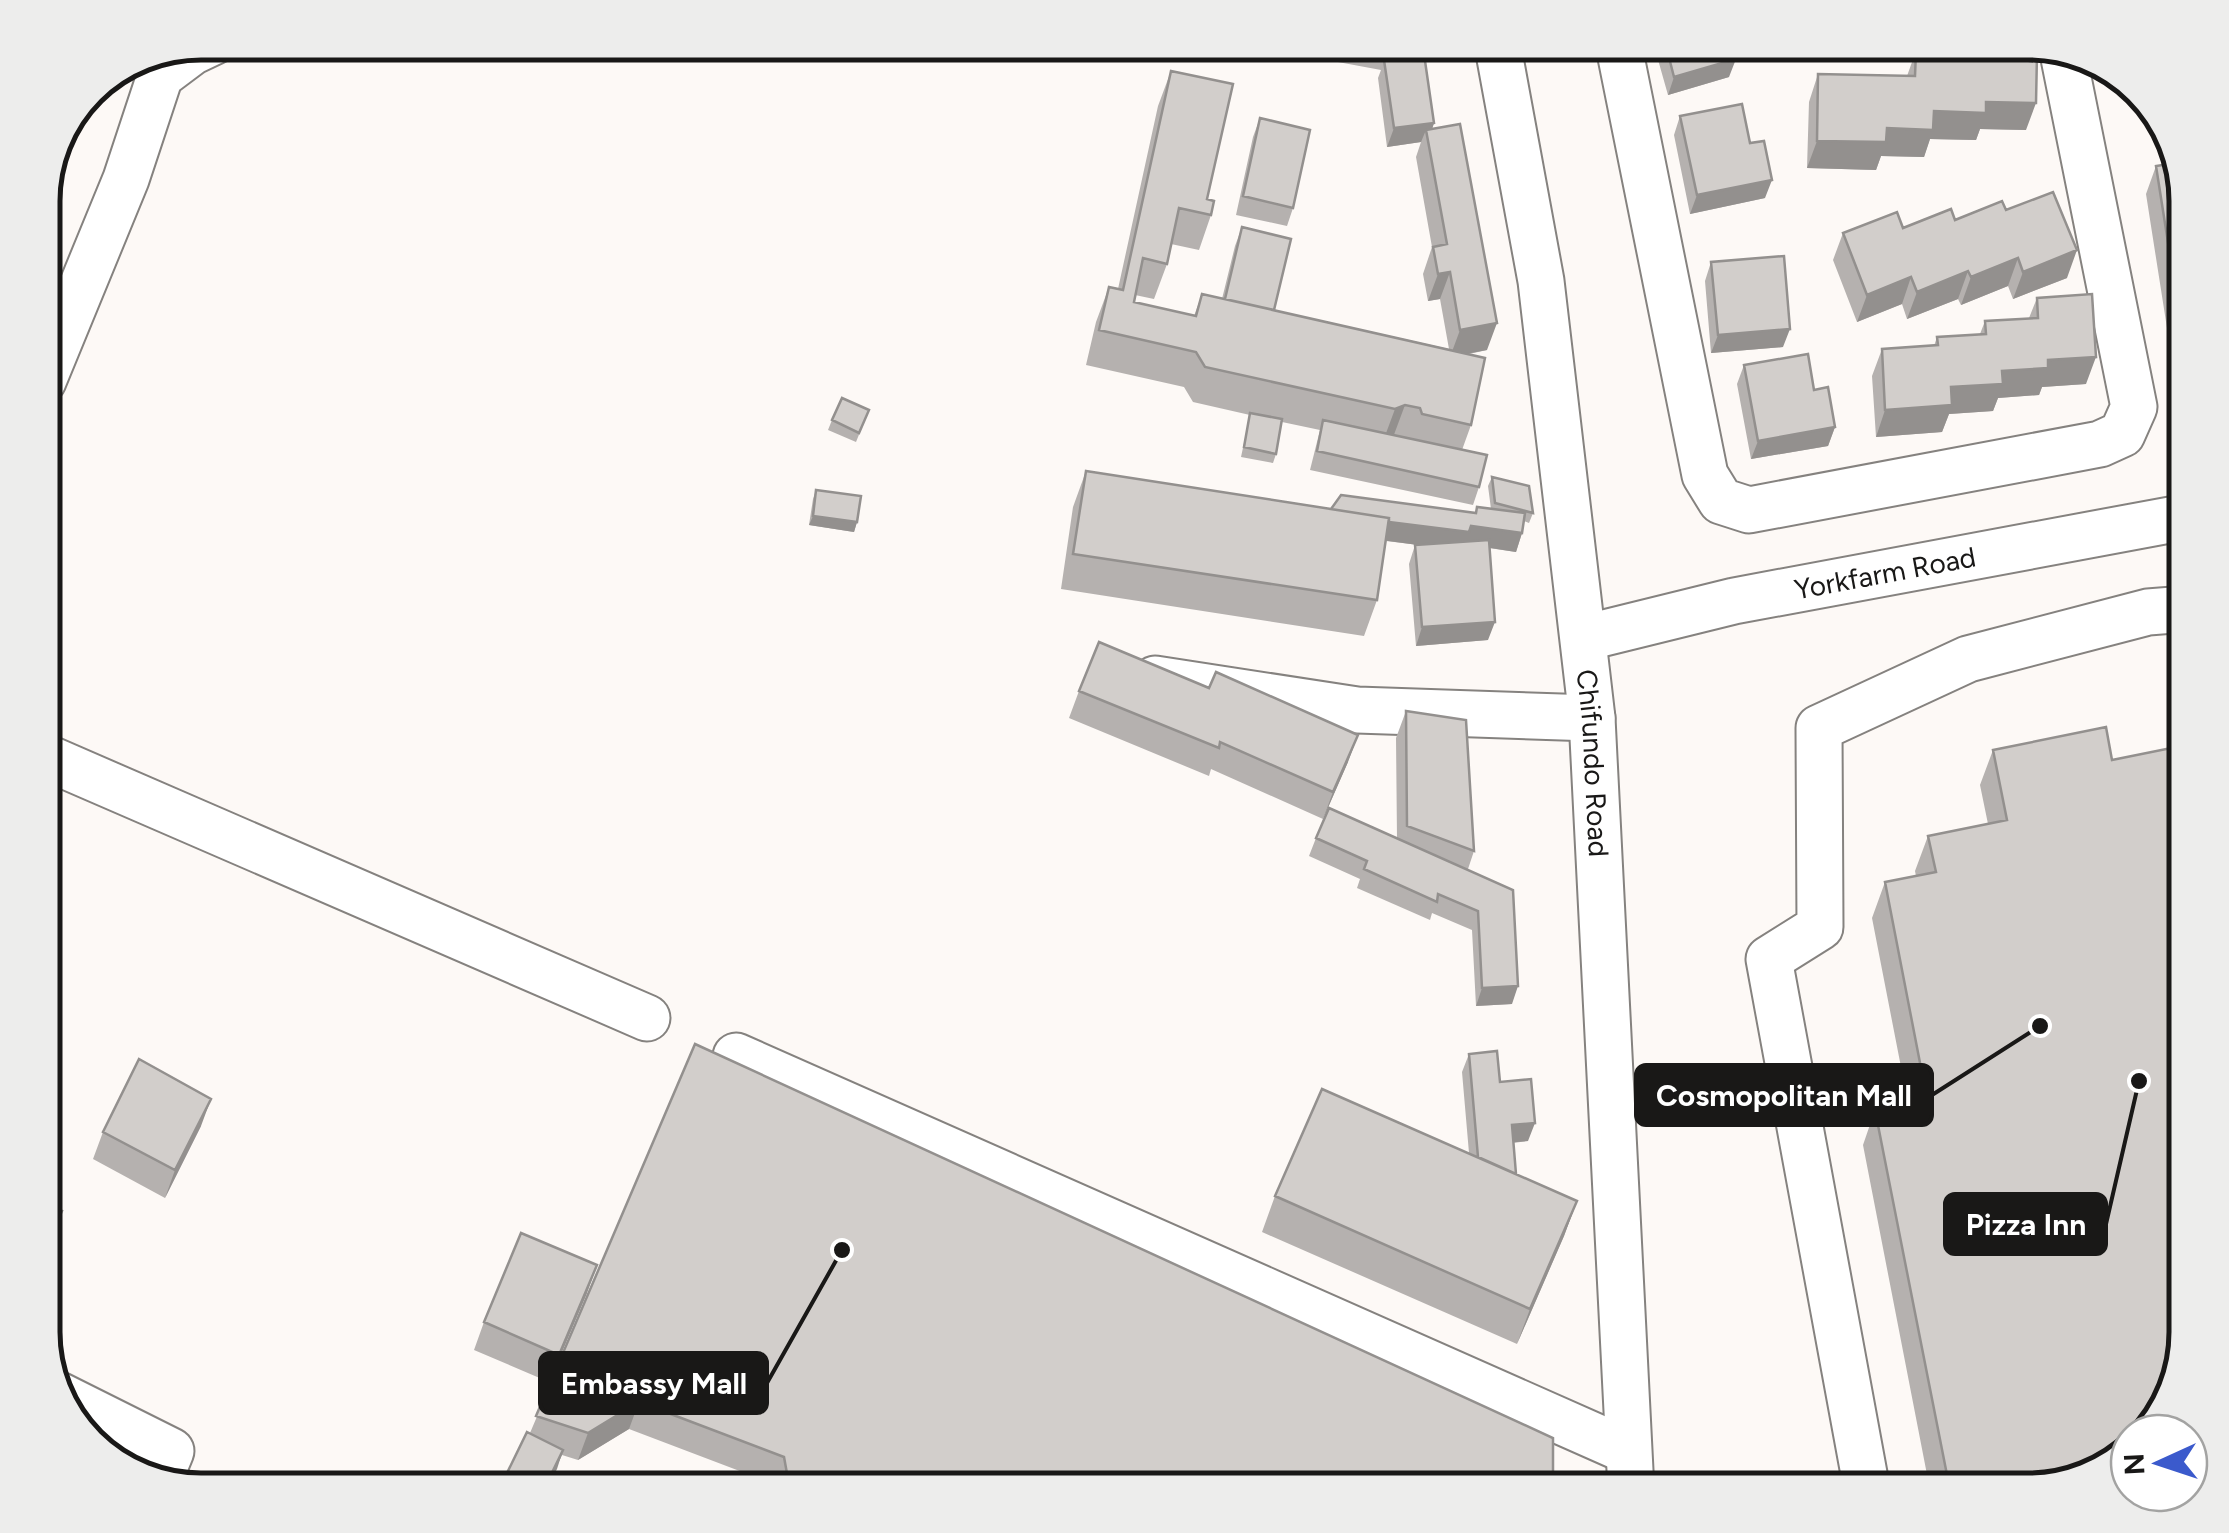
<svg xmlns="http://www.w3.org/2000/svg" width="2229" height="1533" viewBox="0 0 2229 1533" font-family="Figtree,sans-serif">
<rect width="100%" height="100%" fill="#fdf9f6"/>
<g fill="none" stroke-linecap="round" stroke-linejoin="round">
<defs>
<g id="minor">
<path id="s1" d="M1497 42 1541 281 1592 718 1631 1490"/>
<path d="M1618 42 1705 475 1721 501 1749 510 2100 444 2122 434 2134 407 2063 53"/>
<path d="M43 381 126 179 160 76 192 52 213 42"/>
<path id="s2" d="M1584 638 1734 601 2186 517"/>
<path d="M1155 679 1357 710 1592 718"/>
<path d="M43 756 647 1018"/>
<path d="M736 1056 1628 1451"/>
<path d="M59 1395 171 1451 160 1478"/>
<path d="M1867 1490 1769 959 1820 927 1819 728 1968 659 2148 612 2186 609"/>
</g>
</defs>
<use href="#minor" stroke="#85827f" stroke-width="49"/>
<use href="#minor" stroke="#fff" stroke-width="45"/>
</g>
<path fill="#b5b1af" d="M1286 42H1395L1391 59 1434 123 1432 129 1487 350 1469 354 1471 425 1462 450 1479 487 1473 505 1310 470 1320 430 1282 422 1276 454 1273 463 1241 457 1250 415 1193 402 1184 387 1086 365 1096 322 1109 287 1118 289 1158 106 1171 71 1211 215 1199 250 1171 244 1167 264 1154 299 1135 295 1134 302 1194 316 1202 294 1222 299 1235 246 1242 227 1274 310 1449 349 1440 299 1428 301 1423 274 1432 247 1416 157 1421 142 1387 147 1378 78 1381 70 1284 52Z
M1653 42H1731L1729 77 1668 95Z
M1916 51 2026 130 1980 129 1976 140 1930 139 1924 157 1881 156 1876 170 1807 168 1809 102 1818 74 1907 76Z
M1680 116 1750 143 1765 198 1690 214 1674 135Z
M1260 118 1293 208 1287 226 1236 215 1253 137Z
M2156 166 2186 201V325L2167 328 2146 194Z
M2006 210 2067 278 2013 299 2008 286 1961 305 1958 299 1907 319 1902 304 1857 322 1833 260 1843 233 1903 228Z
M1711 262 1783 347 1711 353 1705 281Z
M2037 298 2086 384 2042 387 2039 395 1998 398 1993 411 1949 414 1942 432 1876 437 1872 376 1882 349 1934 346 1937 337 1980 334 1985 321 2029 318Z
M1744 365 1814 390 1835 427 1828 446 1751 459 1737 384Z
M869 410 856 442 828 430 832 420Z
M1086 471 1331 509 1475 513 1477 507 1491 509 1488 486 1492 477 1533 513 1529 523 1524 521 1522 533 1516 552 1489 548 1488 640 1416 646 1409 564 1415 545H1419L1386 541 1377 600 1364 636 1061 589 1073 507Z
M816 490 857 522 854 532 809 525 813 499Z
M1079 691 1348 762 1323 819 1211 769 1209 776 1069 718Z
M1406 711 1474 851 1468 869 1512 1004 1476 1006 1472 930 1432 913 1430 920 1357 888 1360 879 1309 856 1316 838H1397L1396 738Z
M2106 727 2028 1490H1930L1863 1145 1875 1110 1908 1103 1872 918 1885 882 1916 876 1915 871 1928 836 1988 824 1980 785 1993 750Z
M695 1044 1553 1490H775L774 1484 629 1429 578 1460 562 1455 546 1490 501 1489 508 1471 530 1433Z
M1469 1054 1500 1082 1528 1141 1513 1143 1516 1174 1577 1201 1564 1236 1517 1344 1262 1232 1275 1196 1469 1153 1462 1072Z
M201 1126 165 1198 93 1159 103 1132Z
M587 1293 549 1382 474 1350 484 1322Z"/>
<path fill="#93908e" d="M1736 59 1729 77 1668 95 1674 77Z
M1986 102 2036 103 2026 130 1980 129 1976 140 1930 139 1924 157 1881 156 1876 170 1807 168 1817 141 1887 128 1934 111Z
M1434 123 1428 141 1426 130 1421 142 1387 147 1394 128Z
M1772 180 1765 198 1690 214 1697 195Z
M2077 250 2067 278 2013 299 2023 272Z
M2018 258 2008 286 1961 305 1971 277Z
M1968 271 1958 299 1907 319 1917 292Z
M1450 272 1440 299 1428 301 1438 274Z
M1911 277 1902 304 1857 322 1867 295Z
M2186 299V325L2167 328 2177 300Z
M1497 323 1487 350 1450 357 1460 330Z
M1790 329 1783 347 1711 353 1718 335Z
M2096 357 2086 384 2042 387 2039 395 1998 398 1993 411 1949 414 1942 432 1876 437 1885 410 2002 371 2048 360Z
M1405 405 1392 440 1382 444 1395 409Z
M1835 427 1828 446 1751 459 1758 441Z
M1328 514 1471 526 1522 533 1516 552 1465 544 1462 551 1322 532Z
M813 516 857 522 854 532 809 525Z
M1495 622 1488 640 1416 646 1422 627Z
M1358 735 1348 762 1323 819 1333 792Z
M1518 986 1512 1004 1476 1006 1482 988Z
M211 1099 201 1126 165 1198 175 1170Z
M1535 1123 1528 1141 1505 1143 1512 1125Z
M1577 1201 1564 1236 1517 1344 1530 1309Z
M597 1265 587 1293 549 1382 559 1355Z
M639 1402 629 1429 578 1460 588 1433Z
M563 1450 557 1469 546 1490H543Z"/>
<path fill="#d2cecb" stroke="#93908e" stroke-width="2.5" d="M1340 42H1395L1393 52Z
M1665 42H1731L1736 59 1674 77Z
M1916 51 2037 54 2036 103 1986 102V113L1934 111 1933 130 1887 128 1886 142 1817 141 1818 74 1915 76Z
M1424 54 1434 123 1394 128 1384 60Z
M1171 71 1233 84 1207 199 1214 201 1211 215 1179 208 1167 264 1143 258 1134 302 1196 316 1202 294 1485 358 1471 425 1422 414 1420 408 1405 405 1395 409 1205 367 1196 352 1099 330 1109 287 1123 290Z
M1742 104 1750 143 1764 141 1772 180 1697 195 1680 116Z
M1260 118 1310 130 1293 208 1243 196Z
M1460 124 1497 323 1460 330 1450 272 1438 274 1433 247 1447 244 1426 130Z
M2176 163 2186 201V299L2177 300 2156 166Z
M2053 192 2077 250 2023 272 2018 258 1971 277 1968 271 1917 292 1911 277 1867 295 1843 233 1897 212 1903 228 1951 209 1955 220 2002 201 2006 210Z
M1242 227 1291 239 1274 310 1225 299Z
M1784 256 1790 329 1718 335 1711 262Z
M2092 294 2096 357 2048 360V368L2002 371 2003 384 1951 387 1952 405 1885 410 1882 349 1938 345 1937 337 1986 334 1985 321 2038 318 2037 298Z
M1808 354 1814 390 1828 387 1835 427 1758 441 1744 365Z
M842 398 869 410 859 433 832 420Z
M1250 413 1282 419 1276 454 1244 447Z
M1323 420 1487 455 1479 487 1317 451Z
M1086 471 1389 518 1377 600 1073 554Z
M1492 477 1529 486 1533 513 1495 503Z
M816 490 861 496 857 522 813 516Z
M1341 495 1476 513 1477 507 1525 513 1522 533 1471 526 1469 532 1389 522V518L1331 509Z
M1489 540 1495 622 1422 627 1415 545Z
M1099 642 1209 688 1216 672 1358 735 1333 792 1220 742 1219 748 1079 691Z
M1406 711 1466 720 1474 851 1407 826Z
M2106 727 2112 760 2186 745V1332L2159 1420 2145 1433H2129V1447L2098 1474 2028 1490H1950L1875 1110 1927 1099 1885 882 1936 872 1928 836 2007 820 1993 750Z
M1329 808 1513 890 1518 986 1482 988 1478 911 1438 894 1437 902 1364 869 1367 861 1316 838Z
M695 1044 1553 1438V1490H790L784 1457 639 1402 588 1433 536 1416Z
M1497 1051 1500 1082 1531 1079 1535 1123 1512 1125 1516 1174 1478 1157 1469 1054Z
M139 1059 211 1099 175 1170 103 1132Z
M1322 1089 1577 1201 1530 1309 1275 1196Z
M43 1203 62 1211 46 1248 43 1246Z
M521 1233 597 1265 559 1355 484 1322Z
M527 1432 563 1450 544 1489 508 1471Z"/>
<g text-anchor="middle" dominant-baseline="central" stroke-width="9" stroke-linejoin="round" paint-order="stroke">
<g font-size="28" fill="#191817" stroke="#fff">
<text stroke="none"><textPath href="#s2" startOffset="308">Yorkfarm Road</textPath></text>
<text stroke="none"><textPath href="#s1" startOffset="728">Chifundo Road</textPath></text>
</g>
</g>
<path d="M0 0H2229V1533H0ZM201 60H2028A141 141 0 0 1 2169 201V1332A141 141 0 0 1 2028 1473H201A141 141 0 0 1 60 1332V201A141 141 0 0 1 201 60Z" fill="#ededec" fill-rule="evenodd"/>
<path fill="none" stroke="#191817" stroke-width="5" d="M201 60H2028A141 141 0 0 1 2169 201V1332A141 141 0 0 1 2028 1473H201A141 141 0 0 1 60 1332V201A141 141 0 0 1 201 60Z"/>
<path fill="none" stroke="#191817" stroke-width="4" d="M2040 1026L1932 1095M2139 1081L2106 1224M842 1250L767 1383"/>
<g fill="#191817" stroke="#fff" stroke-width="4">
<circle cx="2040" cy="1026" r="10"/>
<circle cx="2139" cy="1081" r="10"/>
<circle cx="842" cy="1250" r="10"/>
</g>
<g fill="#191817" stroke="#191817" stroke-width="4">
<rect x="1636" y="1065" width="296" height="60" rx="10"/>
<rect x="1945" y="1194" width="161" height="60" rx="10"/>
<rect x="540" y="1353" width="227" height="60" rx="10"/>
</g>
<g font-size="30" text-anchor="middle" font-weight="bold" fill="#fff">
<text x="1784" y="1106">Cosmopolitan Mall</text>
<text x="2026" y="1235">Pizza Inn</text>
<text x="654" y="1394">Embassy Mall</text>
</g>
<g transform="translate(2159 1463) rotate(267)"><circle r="48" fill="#ffffff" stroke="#a3a3a2" stroke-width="2.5"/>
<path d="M0-8L18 38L0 25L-18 38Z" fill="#3b5acc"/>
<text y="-15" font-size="28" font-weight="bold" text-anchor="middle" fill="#191817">N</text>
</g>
</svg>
